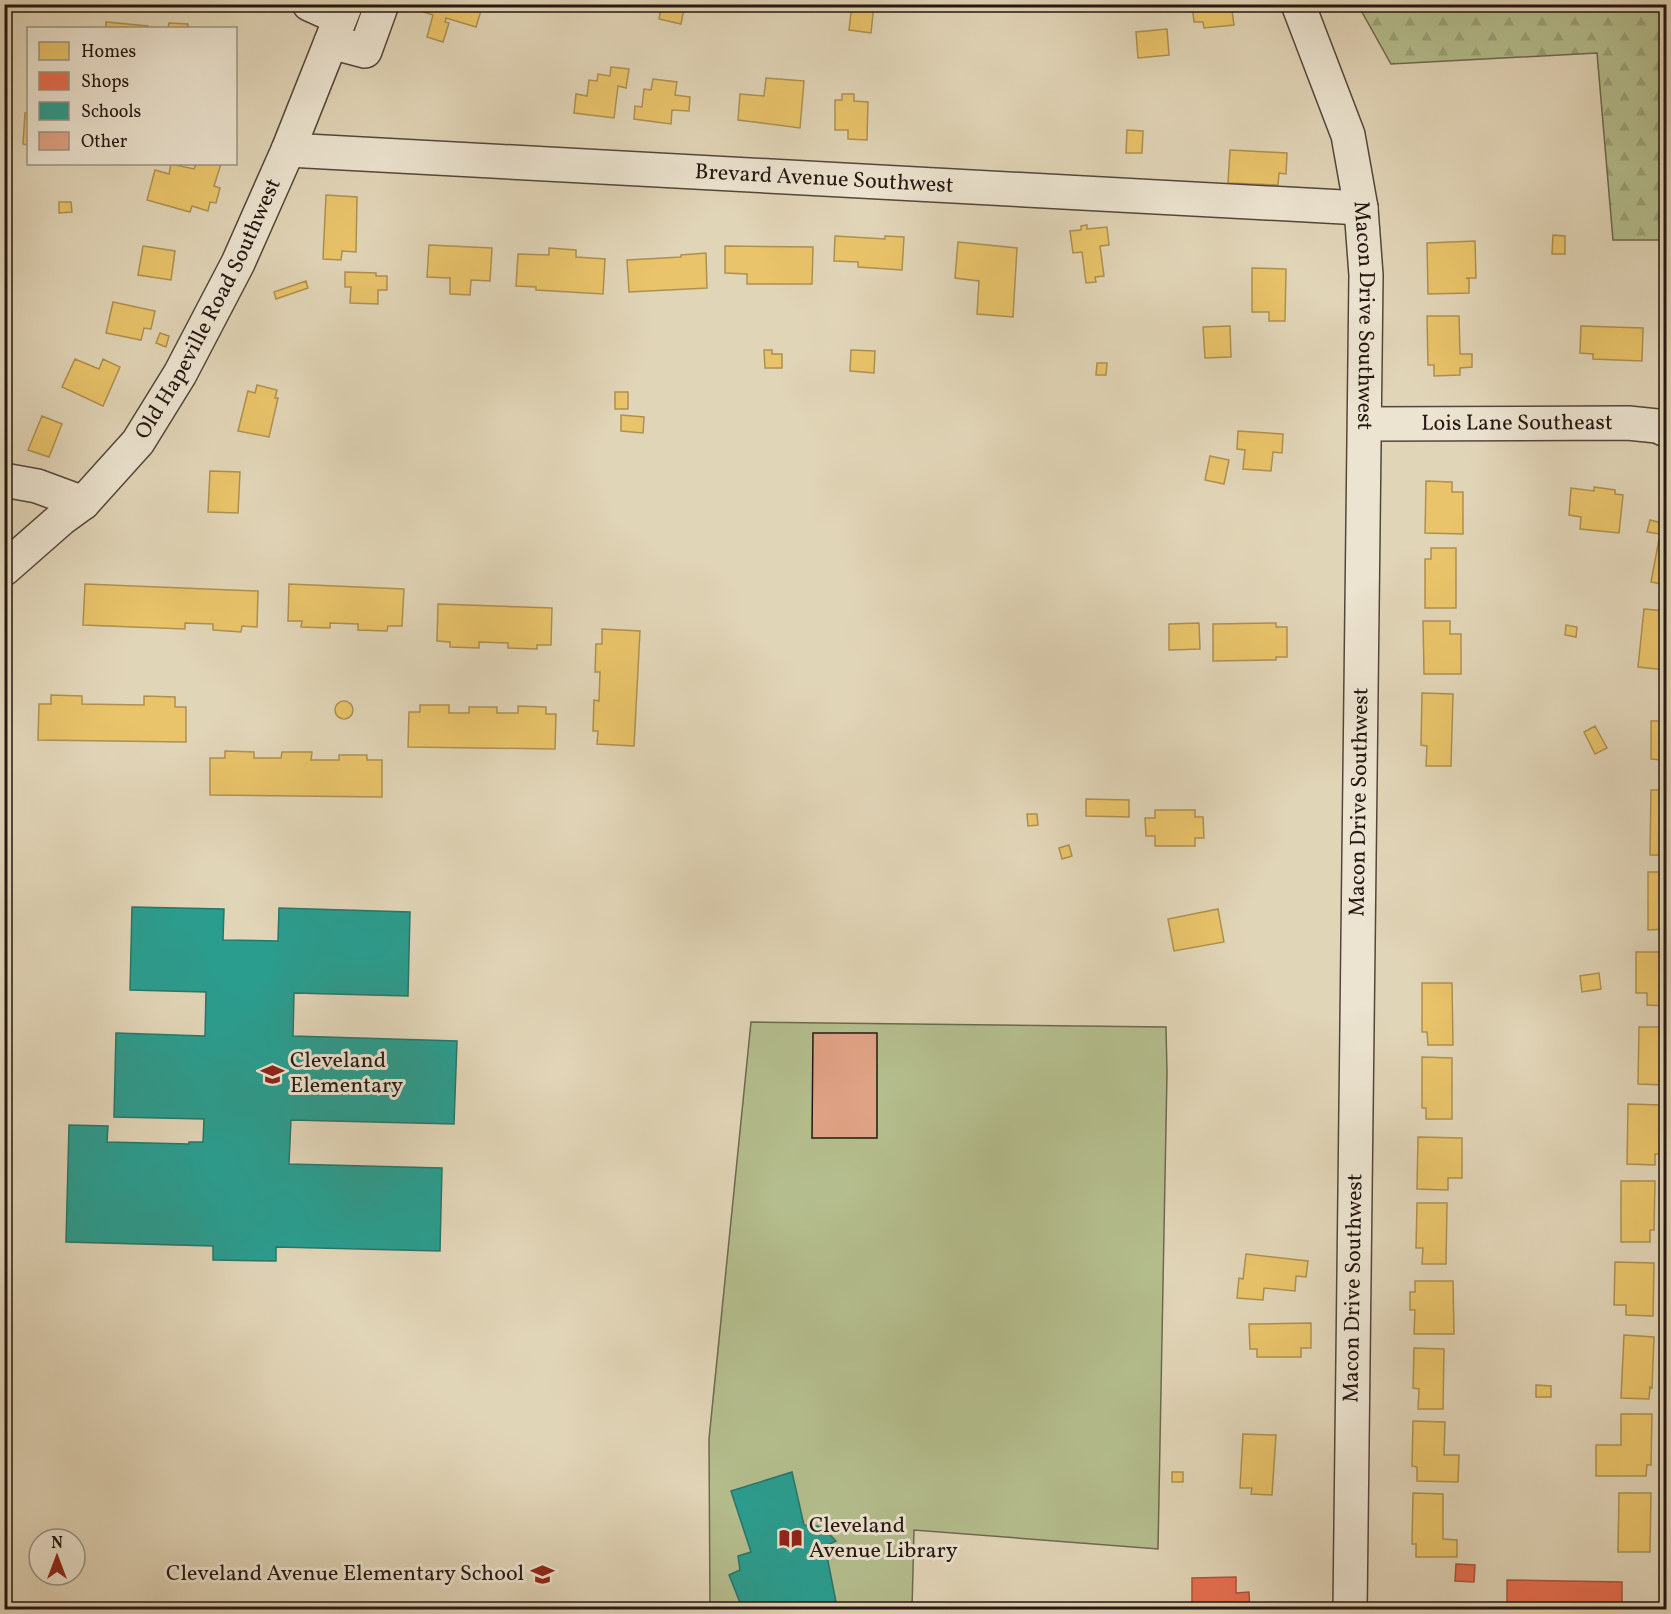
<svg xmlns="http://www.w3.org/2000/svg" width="1671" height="1614" viewBox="0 0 1671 1614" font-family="Vollkorn,serif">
<defs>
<pattern id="forest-firs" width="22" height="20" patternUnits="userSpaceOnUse" patternTransform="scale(1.5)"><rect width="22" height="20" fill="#b4bd8d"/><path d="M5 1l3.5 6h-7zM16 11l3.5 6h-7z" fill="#9ba279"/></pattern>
</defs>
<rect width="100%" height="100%" fill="#e1d5b7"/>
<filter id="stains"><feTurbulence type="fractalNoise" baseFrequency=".00333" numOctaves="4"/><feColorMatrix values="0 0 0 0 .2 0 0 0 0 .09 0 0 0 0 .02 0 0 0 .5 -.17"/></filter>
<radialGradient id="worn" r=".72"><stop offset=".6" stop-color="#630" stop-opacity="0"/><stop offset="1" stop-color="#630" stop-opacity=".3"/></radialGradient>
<path fill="url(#forest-firs)" stroke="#6c6a50" stroke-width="1.5" d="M1358 5H1666V240H1613L1597 53 1391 64Z"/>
<path fill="#b4bd8d" stroke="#6c6a50" stroke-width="1.5" d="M751 1022 1166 1027 1167 1073 1158 1549 914 1530 912 1609 710 1610 709 1439Z"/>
<path fill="#e9c46a" stroke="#ae9050" stroke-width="1.5" d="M483 4 476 27 446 18 445 22 449 23 443 42 427 37 433 15 402 5Z
M662 4H685L681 24 659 19Z
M852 4H874L871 33 849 30Z
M1192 4H1231L1234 25 1204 28 1203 22H1194Z
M106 22 148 26V28H106Z
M169 23 188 24V28H168Z
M1167 29 1169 55 1138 58 1136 32Z
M611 67 629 69 626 88 618 86 614 118 574 113 576 94 587 96 589 80 597 81 598 74 610 76Z
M766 78 804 81 800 128 738 120 740 94 764 96Z
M653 79 677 82 675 95 690 97 689 111 672 110 671 124 634 119 635 106 642 107 644 89 651 90Z
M842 94H854V101L868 102 867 140 848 139V130H835V100H842Z
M25 113H28V145L23 144Z
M1127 130 1143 131 1142 153H1126Z
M1230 150 1287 153 1286 174 1279 173 1278 185 1228 183Z
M171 164 194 169 196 164H221L214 186 220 188 216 203 210 202 208 211 192 206 190 212 147 200 155 170 169 174Z
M326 195 357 197 356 252 342 251 341 260 323 259Z
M59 202H71L72 212 59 213Z
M1087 225V229L1107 227 1109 245 1100 246 1104 276 1095 277 1096 282 1086 283 1082 252 1073 253 1070 231 1081 230V226Z
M1553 235 1565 236V254H1552Z
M835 236 885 239V236L904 237 902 270 858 267V262L834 261Z
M1475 241 1476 278H1466L1469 279V293L1428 294 1427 243Z
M958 242 1017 248 1013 317 977 314 979 281 955 278Z
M429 245 492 248 490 281 471 280 470 295 450 294V278L427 277Z
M143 246 175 251 171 280 138 275Z
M725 246 813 247 812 284H747V274L725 273Z
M549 248 576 250V257L605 259 603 294 536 290V287L516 286 518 254 549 255Z
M706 253 707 288 629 292 627 260 681 257V255Z
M1252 268 1286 269 1285 321H1269V312H1252Z
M345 272 376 273V276H387V290H378V304L350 303 351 287H345Z
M306 281 308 288 276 299 274 292Z
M113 302 155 311 151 329 144 328 141 340 106 333Z
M1427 316H1459L1460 354H1472V367L1460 368V375L1434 376V365H1428Z
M1230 326 1231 357 1205 358 1203 327Z
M1581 326 1643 328 1642 361 1593 359V354L1580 353Z
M1664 331H1666V357L1661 356Z
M160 333 169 336 166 347 156 343Z
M764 350H772V354H782V368H765Z
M851 350 875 351 874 373 850 371Z
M75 359 99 369 103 359 120 367 103 406 62 387Z
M1097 363H1107L1106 375H1096Z
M257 385 277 390 275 398H278L269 437 238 431 248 391 255 393Z
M615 392H628V409H615Z
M621 415 644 417 643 433 621 431Z
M42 416 62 424 49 457 28 450Z
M1238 431 1283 434 1282 453 1273 452 1271 471 1243 469 1245 450 1237 449Z
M1210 456 1229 460 1224 484 1205 480Z
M210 471 240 472 238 513 208 512Z
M1426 481 1452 482V492H1463V534L1425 533Z
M1594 487 1615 490V494L1623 495 1619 533 1580 529 1581 517 1569 515 1571 488 1594 491Z
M1664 513 1666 514V585L1651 582 1660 534 1647 532 1650 520 1662 523Z
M1431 548H1456V608H1425V559H1431Z
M85 584 258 591 257 627 242 626 241 632 213 630V624L185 623V629L83 625Z
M289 584 404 589 402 626H388L387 631 358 630V624L330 623V628L301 627 302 621H288Z
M438 604 552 608 551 645H537V649L508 648V643L479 642V648L450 647V642L437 641Z
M1644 609 1666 611V670L1638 667Z
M1423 621H1450V634H1461V674H1424Z
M1199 623 1200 649 1169 650V624Z
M1276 623V627H1287V657H1276V660L1213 661V624Z
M1566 625 1577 627 1576 637 1565 635Z
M602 629 640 631 634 746 597 744 598 731H593L594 700 599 701 600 672H595L596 644H602Z
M1422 693 1453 694 1451 766H1426L1427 746 1421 745Z
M51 695 82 696V704L144 705V696L175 697V707H186V742L38 740 39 704H51Z
M335 710a9 9 0 1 1 18 0a9 9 0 1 1-18 0Z
M420 705H449V713H469V707H497V713H518V706L546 707V714H556L555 749 408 747 409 712H420Z
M1651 721H1666V772H1662V760L1651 759Z
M1595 726 1607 748 1595 754 1584 732Z
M225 751 254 752V758H281L282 752H312L311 760H339V755H367V760H382V797L210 795V758H225Z
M1651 790H1666V855H1650Z
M1086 799 1129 800V817L1086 816Z
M1155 810H1195V817H1203L1204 838H1195V846H1155V836H1146L1145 818H1155Z
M1027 814H1037L1038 825 1028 826Z
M1069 845 1072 856 1062 859 1059 848Z
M1648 872H1666V929L1648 930Z
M1218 909 1224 942 1174 951 1168 919Z
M1636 952H1666V1006L1647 1005V993H1636Z
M1599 973 1601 989 1582 992 1580 976Z
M1422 983H1452L1453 1045H1428L1427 1032H1422Z
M1639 1027H1666L1665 1085 1638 1084Z
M1422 1057 1452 1058V1119H1426V1108H1422Z
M1628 1104 1661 1105 1660 1154H1655V1165L1627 1164Z
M1418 1137 1462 1138V1178H1448V1190L1417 1189Z
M1621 1181H1655L1654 1230H1650V1242H1621Z
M1417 1203H1447L1446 1264H1422L1423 1248H1416Z
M1246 1254 1308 1261 1306 1277 1296 1276 1295 1291 1264 1288 1263 1300 1237 1298 1239 1278 1243 1279Z
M1615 1262 1654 1263 1653 1316 1626 1315V1305H1614Z
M1415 1281H1453L1454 1334H1414L1415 1310H1410V1292H1415Z
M1311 1323V1348H1301V1357H1257V1349H1250L1249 1324Z
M1624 1335 1654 1337 1652 1388 1650 1387 1649 1399 1621 1398Z
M1414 1348 1444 1349 1443 1409H1418L1419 1389 1413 1388Z
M1536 1385 1551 1386V1397H1536Z
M1621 1414H1652L1651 1465H1647L1646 1476H1596V1445H1621Z
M1413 1421 1445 1422 1444 1455H1459L1458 1482 1417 1481V1467L1412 1466Z
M1243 1434 1276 1435 1272 1495 1251 1494 1252 1488H1240Z
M1172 1472H1183V1482H1172Z
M1413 1493 1443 1494V1539L1457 1540V1557H1416V1544H1412Z
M1619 1493H1651L1650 1552H1618Z"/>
<path fill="#e76f51" stroke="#ad553e" stroke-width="1.5" d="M1456 1564 1475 1565 1474 1582 1455 1581Z
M1236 1577V1593L1249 1592 1250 1610H1192V1578Z
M1507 1580 1622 1582V1610H1507Z"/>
<path fill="#2a9d8f" stroke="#28756a" stroke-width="1.5" d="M132 907 224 909 223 940 278 941 279 908 410 912 408 996 294 993 293 1036 457 1041 454 1124 291 1120 289 1164 442 1168 440 1251 276 1247V1261L213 1260V1246L66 1242 69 1125 108 1126 107 1142 189 1144V1142H203L204 1119 114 1117 116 1033 205 1036 206 992 130 990Z
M792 1472 804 1525 817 1526 823 1528 836 1541 825 1546 836 1602 818 1606 819 1610H743L729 1575 740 1570 738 1556 751 1552 731 1491Z"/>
<path fill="#dfa284" stroke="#251712" stroke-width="1.5" d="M813 1033H877V1138H812Z"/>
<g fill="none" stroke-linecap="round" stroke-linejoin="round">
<defs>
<g id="minor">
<path d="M309 4 340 18"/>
<path id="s1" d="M1298 4 1348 135 1361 208 1366 275 1350 1610"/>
<path d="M331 42 365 51 382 4"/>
<path id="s2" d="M288 150 1361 208"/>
<path id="s3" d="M1365 424 1628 423 1657 426 1666 430"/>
<path d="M4 480 37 486 83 503"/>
<path id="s4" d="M4 569 61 519 83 503 138 442 180 374 238 263 288 150 346 4"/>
</g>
</defs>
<use href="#minor" stroke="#54463b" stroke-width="36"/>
<use href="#minor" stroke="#ece4d0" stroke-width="33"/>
</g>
<defs>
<symbol id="school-bare" viewBox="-9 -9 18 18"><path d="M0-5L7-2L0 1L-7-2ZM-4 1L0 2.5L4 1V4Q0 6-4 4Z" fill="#8f2418" stroke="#ece4d0" stroke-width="2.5" paint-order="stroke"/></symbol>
<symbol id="library-bare" viewBox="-9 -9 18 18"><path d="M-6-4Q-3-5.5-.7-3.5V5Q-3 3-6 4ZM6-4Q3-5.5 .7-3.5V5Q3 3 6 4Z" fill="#8f2418" stroke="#ece4d0" stroke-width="2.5" paint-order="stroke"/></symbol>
</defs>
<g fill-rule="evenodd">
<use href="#school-bare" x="256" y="1058" width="33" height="33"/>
<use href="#library-bare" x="774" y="1522" width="33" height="33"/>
<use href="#school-bare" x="526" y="1558" width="33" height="33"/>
</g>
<g text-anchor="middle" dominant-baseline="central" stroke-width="6" stroke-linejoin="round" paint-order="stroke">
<g font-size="22" fill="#251712" stroke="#ece4d0">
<text stroke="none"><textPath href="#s2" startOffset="537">Brevard Avenue Southwest</textPath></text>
<text stroke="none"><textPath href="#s4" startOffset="336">Old Hapeville Road Southwest</textPath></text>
<text stroke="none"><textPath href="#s1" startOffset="322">Macon Drive Southwest</textPath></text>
<text stroke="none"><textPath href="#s3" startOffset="152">Lois Lane Southeast</textPath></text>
<text transform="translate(1360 802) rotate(-89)">Macon Drive Southwest</text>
<text transform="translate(1354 1288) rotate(-89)">Macon Drive Southwest</text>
</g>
<g font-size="22" fill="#251712" stroke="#ece4d0" text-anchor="start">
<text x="290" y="1061">Cleveland<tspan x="290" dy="25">Elementary</tspan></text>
<text x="809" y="1526">Cleveland<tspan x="809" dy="25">Avenue Library</tspan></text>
<text x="524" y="1574" text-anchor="end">Cleveland Avenue Elementary School</text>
</g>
</g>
<rect width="1671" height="1614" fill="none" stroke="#e1d5b7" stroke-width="24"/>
<rect x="6" y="6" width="1659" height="1602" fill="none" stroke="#251712" stroke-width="3"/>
<rect x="12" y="12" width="1647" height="1590" fill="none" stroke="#251712" stroke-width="1.5"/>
<rect x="27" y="27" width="210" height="138" fill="#ece4d0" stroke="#9c9284" stroke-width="1.5"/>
<rect x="39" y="42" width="30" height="18" fill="#e9c46a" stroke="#9c9284" stroke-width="1.5"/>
<text x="81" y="57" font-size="18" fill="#251712">Homes</text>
<rect x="39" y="72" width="30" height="18" fill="#e76f51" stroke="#9c9284" stroke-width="1.5"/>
<text x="81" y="87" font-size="18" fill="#251712">Shops</text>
<rect x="39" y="102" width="30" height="18" fill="#2a9d8f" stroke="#9c9284" stroke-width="1.5"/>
<text x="81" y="117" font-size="18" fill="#251712">Schools</text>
<rect x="39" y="132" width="30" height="18" fill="#dfa284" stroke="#9c9284" stroke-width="1.5"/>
<text x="81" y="147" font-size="18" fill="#251712">Other</text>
<g transform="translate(57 1557)"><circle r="28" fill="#ece4d0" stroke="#9c9284" stroke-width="1.5"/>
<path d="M0-4.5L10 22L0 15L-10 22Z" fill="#8f2418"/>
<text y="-9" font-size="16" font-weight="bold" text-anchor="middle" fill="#251712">N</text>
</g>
<rect width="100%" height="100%" filter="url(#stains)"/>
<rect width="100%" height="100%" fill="url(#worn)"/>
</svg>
